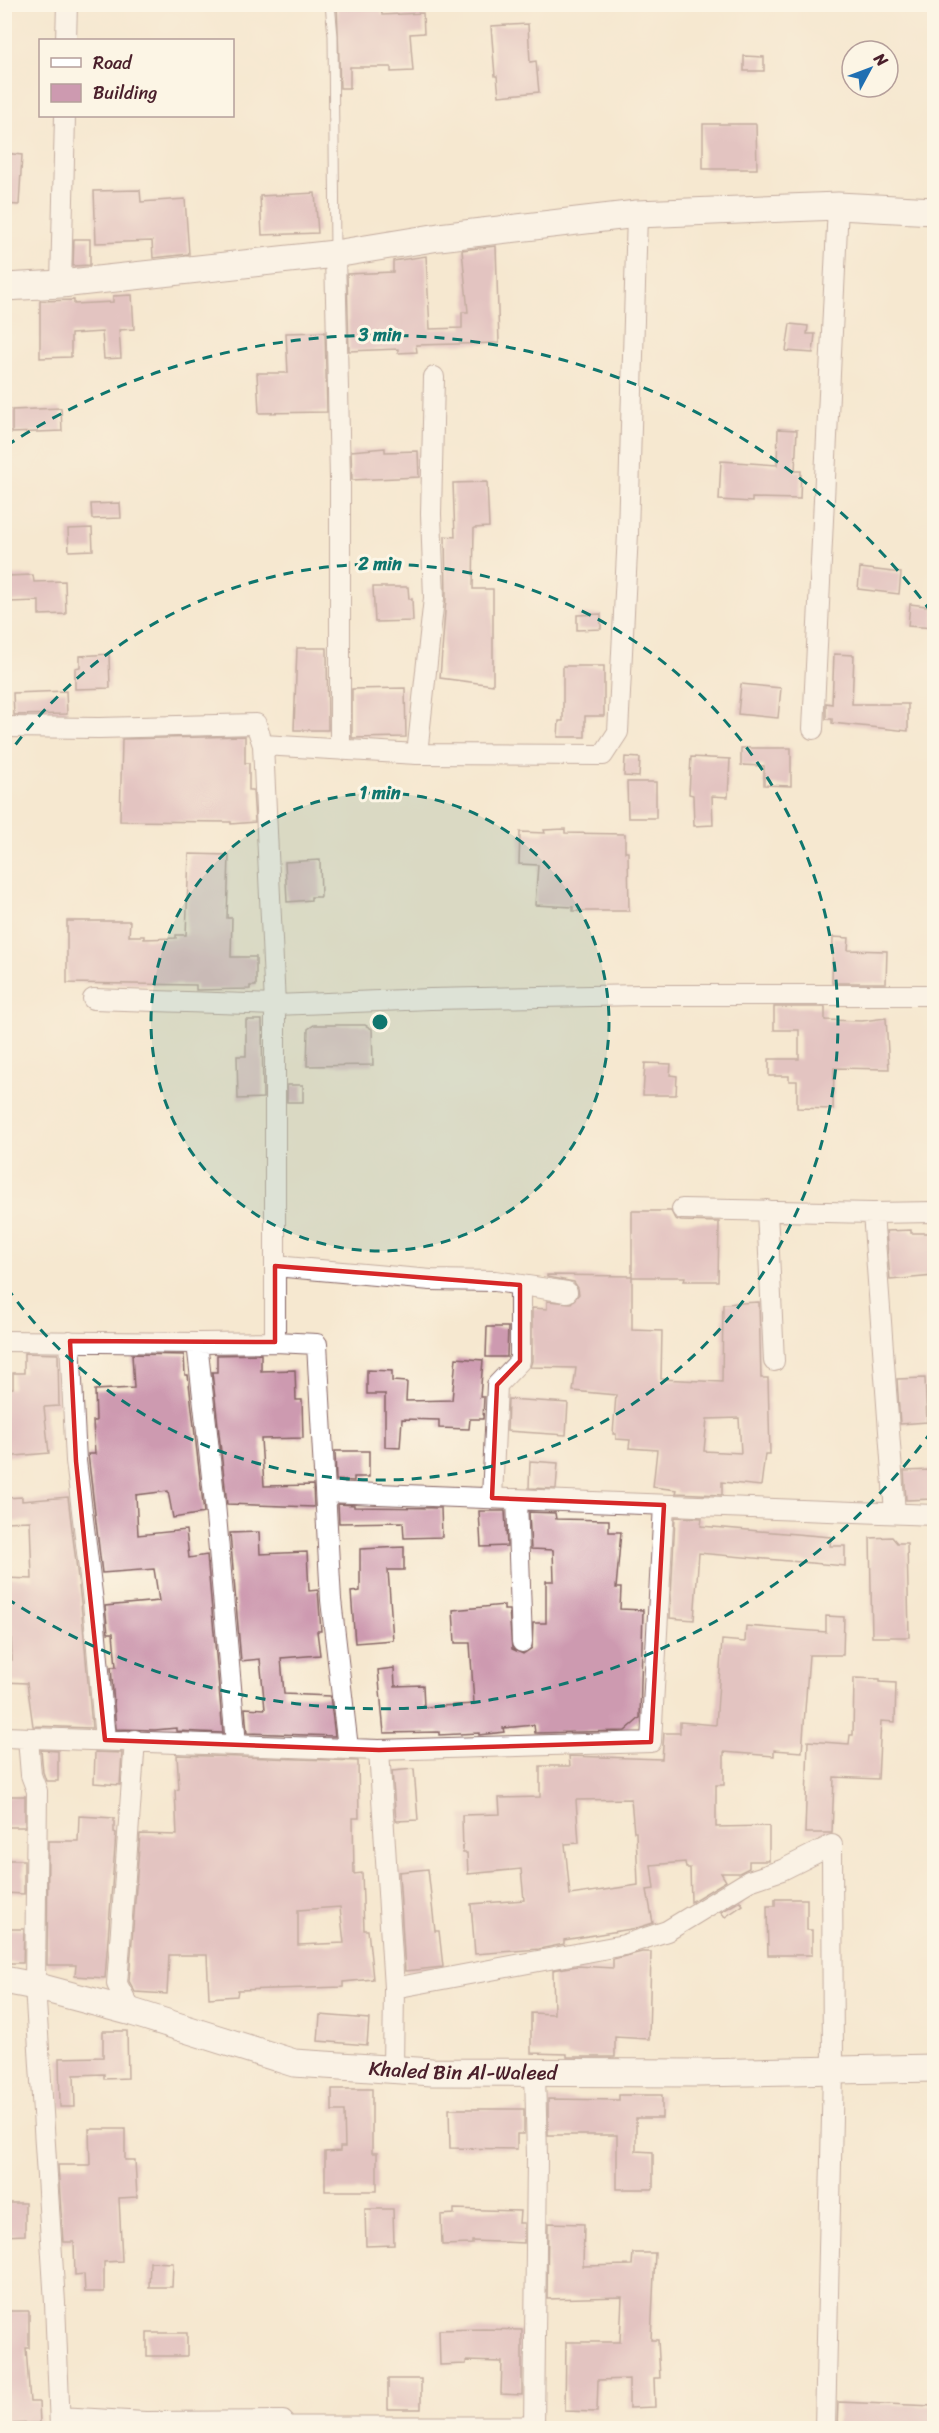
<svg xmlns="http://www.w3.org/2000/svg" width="939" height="2433" viewBox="0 0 939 2433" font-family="Sriracha,sans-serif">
<rect width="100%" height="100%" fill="#fcf5e5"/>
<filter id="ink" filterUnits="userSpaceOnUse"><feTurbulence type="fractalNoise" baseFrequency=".0167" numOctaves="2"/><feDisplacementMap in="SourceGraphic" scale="12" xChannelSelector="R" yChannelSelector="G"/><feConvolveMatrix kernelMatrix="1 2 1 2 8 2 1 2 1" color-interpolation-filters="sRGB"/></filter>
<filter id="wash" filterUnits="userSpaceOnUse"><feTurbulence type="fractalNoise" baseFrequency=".008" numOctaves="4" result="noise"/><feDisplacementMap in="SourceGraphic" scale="24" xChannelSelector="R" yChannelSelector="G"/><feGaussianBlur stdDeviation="1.35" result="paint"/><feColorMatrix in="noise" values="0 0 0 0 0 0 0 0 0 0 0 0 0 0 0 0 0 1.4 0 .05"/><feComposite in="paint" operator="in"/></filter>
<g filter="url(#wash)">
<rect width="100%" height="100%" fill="#f6e8d0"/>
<g id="blocks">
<path fill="#cd9ab0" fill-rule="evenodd" d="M337 4H381L382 15 423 13 424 33 410 34 413 71 391 72V67H350V88H340Z
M528 24 530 62 536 61 539 92 499 96 497 76H495L491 26Z
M744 56 764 57V71H744Z
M703 124H756L757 169H703Z
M4 153 22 155 19 205 4 204Z
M140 190 141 202 185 199 189 254 153 258 152 241 96 243 94 191Z
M315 193 318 233 262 235 260 196Z
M74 239H90V265L73 266Z
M496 246 499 343 416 345 417 352 398 353V349L349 351 347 274 393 272V261L426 256 430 329 462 328V312H468L462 250Z
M132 295 134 329 119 330 121 358 104 359 102 332 71 334V357L40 358V301L74 300V304L113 302V296Z
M790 324 808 326 807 334H815L813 353 786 351Z
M325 332 327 412 259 413 257 373H288L286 333Z
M61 408 62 431 12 433V410Z
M778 429 797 430 795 471H801L800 499 752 498V502L719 500 721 461 777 465Z
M385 448V452L418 451 419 477 352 480 351 451Z
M487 482 489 527 474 528 473 589H493V685L440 678 446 598 445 536 455 537 453 483Z
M120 503 121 518 92 519 91 504Z
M92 528 93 550 69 551 68 529Z
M860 568 901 573 899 594 858 589Z
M33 575 34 582 65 581 66 614 39 615V601L8 602 7 576Z
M373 587H408L409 599H412L413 621 375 622Z
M910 604 934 607V628L908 626Z
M601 614V629L577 630V615Z
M297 648H327L328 730H294Z
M109 654 110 688 75 689V668L80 667V656Z
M834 654 854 655 852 704H908V731L832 723V719H826V703L832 704Z
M563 666H604V716H585V737H558L559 721H563Z
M741 684 781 688 778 718 738 714Z
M405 688 406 737 352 738V689Z
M66 691 67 714 14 715 13 693Z
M245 736V763H249V790H253L255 822 231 824V822L120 821 122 739Z
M741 748H791V786L764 785V766L741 765Z
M625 757 640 758 639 777 624 776Z
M691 757 730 759 728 797 712 796 713 825 694 826 693 795 689 794Z
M627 782H656V818H628Z
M565 829V833L625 834V852H628L629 911H573V907L535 905 538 865 519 864 520 832 545 833 544 830Z
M189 854 229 855 227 918H232L231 957H256V986H250V989L196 990V985L67 983V921H130L129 936H144V939L176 938V935H186Z
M320 860 321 897H311V900L287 902 285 862Z
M833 937 849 938 848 950 887 951 886 983H832Z
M774 1007H825V1020L862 1021 886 1018 889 1069 834 1068 833 1109 797 1108V1081H789V1076H769V1059H799V1030H774Z
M246 1020H262L263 1098 238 1099 237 1056H246Z
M314 1025H365L372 1029 373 1065 307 1066 308 1029Z
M645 1063 671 1064 670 1075 677 1076 676 1095H643Z
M287 1085H303V1102H287Z
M632 1211H671L675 1219 681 1221 719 1222 718 1281H684L685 1277H632V1330L662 1331 661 1379 722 1382 723 1304 759 1302 761 1378H768L770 1454H765L761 1486 722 1482V1495L676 1493 677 1490 653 1487 657 1450 629 1448 630 1440 616 1439V1434H613L616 1395 573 1391 576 1368 530 1367 532 1361V1308L547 1309V1301L571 1303 579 1294 578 1288 574 1282 547 1277V1275L632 1276ZM739 1418 741 1453 704 1451 707 1419Z
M911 1230V1233H934V1276L890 1280 886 1231Z
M487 1327H508L507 1357H486Z
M24 1353 58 1354 59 1406 44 1407 49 1453 4 1457V1389L13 1388V1373H24Z
M132 1354 184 1355 185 1375H188L204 1513 173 1518 168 1491 136 1495 138 1535 186 1530 189 1558 207 1555 223 1733 176 1731V1728L155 1730 116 1729 111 1667H116L113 1633H108L105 1606 159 1601 154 1569 102 1573 88 1454H95L93 1421H96L95 1390 134 1388Z
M261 1354V1371L295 1370 296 1400H302L303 1438 261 1439 264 1486 313 1485 314 1507 227 1504 212 1372H217V1355Z
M456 1358 483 1360 480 1397H484L483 1419H470L469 1429 439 1428V1420L402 1419 400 1448 385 1447V1394H367V1370L392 1371V1381L407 1382 406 1401 452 1400Z
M925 1378 927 1422 900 1424 897 1379Z
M508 1399 568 1403 566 1435 507 1431Z
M335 1451H369V1477H354V1481L336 1480Z
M530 1461 558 1463 556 1489 529 1488Z
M932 1470 933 1499 906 1500 904 1471Z
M22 1497V1501L68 1497 81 1603 92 1728 33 1726 27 1683 4 1682V1660H12L10 1609H4V1578L32 1579 30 1521 4 1522V1498Z
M338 1504 354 1505V1507L441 1508 442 1537 404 1538 403 1522 339 1523Z
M479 1511H505L507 1546 481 1547Z
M529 1512 555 1513 556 1519 609 1520V1532H621L616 1588H621L620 1609 643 1610 640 1718 625 1731 535 1733 534 1725 503 1728 504 1732 479 1735V1733L439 1735V1732L384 1733 378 1670 394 1668 395 1686 423 1685 424 1707 474 1704 470 1643H455L453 1610 504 1605V1610H509L512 1649 523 1654 532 1648 533 1623H546V1581H554L553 1550 531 1549Z
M675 1517 702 1518 701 1526 831 1537 830 1546H845V1566L699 1553 694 1620 670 1618Z
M259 1532 260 1554 307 1552 309 1591 318 1590 321 1631H317L320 1655 281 1658 284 1694 330 1696 335 1736 247 1733 245 1708 265 1709 260 1659 241 1661 230 1533Z
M892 1537 897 1543H907L909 1637H872L870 1538Z
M404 1547V1570H388L393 1640 355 1643 351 1592 360 1591V1549Z
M826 1616 844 1617 843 1655H809L802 1752 774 1750V1756L724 1752V1785H716V1827L769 1826V1861H749V1868L739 1873H721L726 1881 691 1902 690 1868H686L685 1862 651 1865 654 1889 647 1890 653 1923 637 1928 564 1940V1944L539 1949 475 1954 471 1904 524 1900 521 1869 468 1874 467 1853H463L462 1815 500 1814 499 1798 540 1797V1766H570L569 1756 662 1759 664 1733H680V1722L716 1725 722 1640 745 1642 746 1626 826 1632ZM631 1799 634 1832H636L638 1885 570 1895 565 1844 579 1843 576 1800Z
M854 1678 880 1679V1682L896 1683 895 1722 881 1721 878 1779 834 1777 832 1833H805L808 1741 849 1744 850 1735H853Z
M41 1750 58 1751V1781H46L43 1772Z
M95 1752 122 1753 120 1785 94 1783Z
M177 1755 358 1761 359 1818H353L354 1874 362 1873 364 1930H368L373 1979 343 1982V1987L238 1990 237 1996 209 1998 207 1955H169L167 1994 135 1992 129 1981 140 1834 177 1835 175 1790 179 1789ZM340 1907 344 1943 298 1945V1910Z
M414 1769 418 1820 396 1821 392 1771Z
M4 1796H25V1827H4Z
M79 1816 114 1818V1832L116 1833 105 1978 75 1976 76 1965H47L48 1841H78Z
M4 1860H24V1894L4 1893Z
M428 1869 435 1931H439L443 1967 405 1971 399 1872Z
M775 1899H807V1930H812V1955H768L767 1906H775Z
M740 1901 743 1905 725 1917 721 1912Z
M4 1929H24L23 1963H4Z
M642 1952H651L649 2039 615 2037V2057H567V2054L531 2053V2013L554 2014 553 1970 577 1966 613 1968V1959Z
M320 2015 369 2019 367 2045 318 2041Z
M103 2031H127L128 2078 104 2079V2074L74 2075 75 2107H60L59 2058 103 2057Z
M332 2089H372V2153H377V2191H325V2152L340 2151V2147H345L344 2111H332Z
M619 2095H662V2118H636V2151L653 2152V2189H617V2135H548V2099L619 2100Z
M449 2109H524V2134H517V2149L450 2148Z
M89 2129H125V2160H135L137 2197 119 2198 122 2261 104 2262V2292H85L84 2274 75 2275 74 2242H63L58 2165H90Z
M4 2203H25V2235L4 2236Z
M365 2209H393L394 2245 366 2246Z
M454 2209 520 2211 519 2223H524V2243L472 2241V2244L442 2245 441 2215 454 2214Z
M548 2223 584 2224 583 2266 632 2265 633 2253H655L651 2340H658L660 2378H654L655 2407 629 2408V2379L598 2380 597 2412 565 2411 566 2342H620L622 2297 547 2299Z
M150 2262 173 2263 172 2287H149Z
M4 2311H29V2348H26L30 2402H39L40 2423 6 2424Z
M484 2329 522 2330V2395L501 2394 502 2362 466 2361V2364L440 2365 439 2330Z
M147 2333H187V2356H147Z
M388 2379H421V2409H388Z
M838 2402 934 2406V2428H837Z"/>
</g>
</g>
<g filter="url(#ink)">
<use href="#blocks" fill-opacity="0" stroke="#866565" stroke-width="1.5"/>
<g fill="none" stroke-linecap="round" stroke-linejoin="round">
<defs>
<path id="lane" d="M330 4 333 36 335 251
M283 2421H534"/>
<path id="street" d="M66 40 67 4
M335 254 340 479V749
M61 284 65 116
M4 727 99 728 256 724 263 745 275 1005V1342L317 1344 331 1600 348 1748
M813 729 838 206
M263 745 417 754 603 755 618 732 628 533 637 214
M417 754 434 598 431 514 434 377
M93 999 275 1005 431 999 642 995H934
M682 1209 873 1213 934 1212
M767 1210 774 1361
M873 1213 895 1513
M275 1266 431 1280 495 1281 567 1292
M4 1341 197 1343 275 1342
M70 1341 76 1461 93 1602 105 1740
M197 1343 215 1504 236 1744
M326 1492 934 1515
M492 1498 497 1385 520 1361V1285
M517 1499 522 1642
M4 1737 379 1750 651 1742 664 1505
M28 1738 31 1775 37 1791 35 1986 55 2303 60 2428
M379 1750 394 1988 393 2068
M394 1988 624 1945 667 1931 749 1881 782 1870 832 1845 833 2071 825 2428
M132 2012 117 1984 135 1740
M60 2417 145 2422 283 2421
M534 2428 537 2157 535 2072"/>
<g id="secondary">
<path d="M4 287 61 284 335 254 439 237 637 214 838 206 934 211"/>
<path id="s1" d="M4 1980 35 1986 132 2012 294 2063 432 2072 699 2073 934 2068"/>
</g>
</defs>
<use href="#lane" stroke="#866565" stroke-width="11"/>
<use href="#street" stroke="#866565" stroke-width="22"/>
<use href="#secondary" stroke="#866565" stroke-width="29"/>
<use href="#lane" stroke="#fff" stroke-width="9"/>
<use href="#street" stroke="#fff" stroke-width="20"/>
<use href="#secondary" stroke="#fff" stroke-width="27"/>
</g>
</g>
<path d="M0 0H939V2433H0ZM275 1266 520 1285V1361L497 1385 492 1498 664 1505 651 1742 379 1750 105 1740 76 1461 70 1341 275 1342Z" fill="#f6e8d0" fill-opacity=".55" fill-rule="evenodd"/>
<path fill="none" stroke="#d62828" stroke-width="4.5" stroke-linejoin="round" d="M275 1266 520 1285V1361L497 1385 492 1498 664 1505 651 1742 379 1750 105 1740 76 1461 70 1341 275 1342Z"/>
<circle cx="380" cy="1022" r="229" fill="#0f766e" fill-opacity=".12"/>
<g fill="none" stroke="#0f766e" stroke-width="3" stroke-dasharray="10 8">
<circle cx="380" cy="1022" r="229"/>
<path d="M5 759A458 458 0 1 1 5 1285"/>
<path d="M932 1431A687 687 0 0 1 6 1598M6 446A687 687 0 0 1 932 613"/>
</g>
<g text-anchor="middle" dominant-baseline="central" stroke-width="6" stroke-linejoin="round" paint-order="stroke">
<g font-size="20" fill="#4a1f2b" stroke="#fcf5e5">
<text stroke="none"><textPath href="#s1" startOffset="471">Khaled Bin Al-Waleed</textPath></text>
</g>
</g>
<circle cx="380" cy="1022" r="9" fill="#0f766e" stroke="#fcf5e5" stroke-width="3"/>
<g font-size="18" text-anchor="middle" font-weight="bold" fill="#0f766e" stroke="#fcf5e5" stroke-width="6" stroke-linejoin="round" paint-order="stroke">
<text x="380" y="341">3 min</text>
<text x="380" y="570">2 min</text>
<text x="380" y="799">1 min</text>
</g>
<rect width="939" height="2433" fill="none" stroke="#fcf5e5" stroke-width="24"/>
<rect x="39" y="39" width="195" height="78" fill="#fcf5e5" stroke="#b59f9b" stroke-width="1.5"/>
<rect x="51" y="58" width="30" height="9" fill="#ffffff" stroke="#b59f9b" stroke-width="1.5"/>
<text x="93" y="69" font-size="18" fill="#4a1f2b">Road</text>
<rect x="51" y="84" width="30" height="18" fill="#cd9ab0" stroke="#b59f9b" stroke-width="1.5"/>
<text x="93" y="99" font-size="18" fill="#4a1f2b">Building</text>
<g transform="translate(870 69) rotate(49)"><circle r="28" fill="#fcf5e5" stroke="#b59f9b" stroke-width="1.5"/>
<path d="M0-4.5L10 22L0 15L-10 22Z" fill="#1f6fb2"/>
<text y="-9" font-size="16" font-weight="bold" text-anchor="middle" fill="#4a1f2b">N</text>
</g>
</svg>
